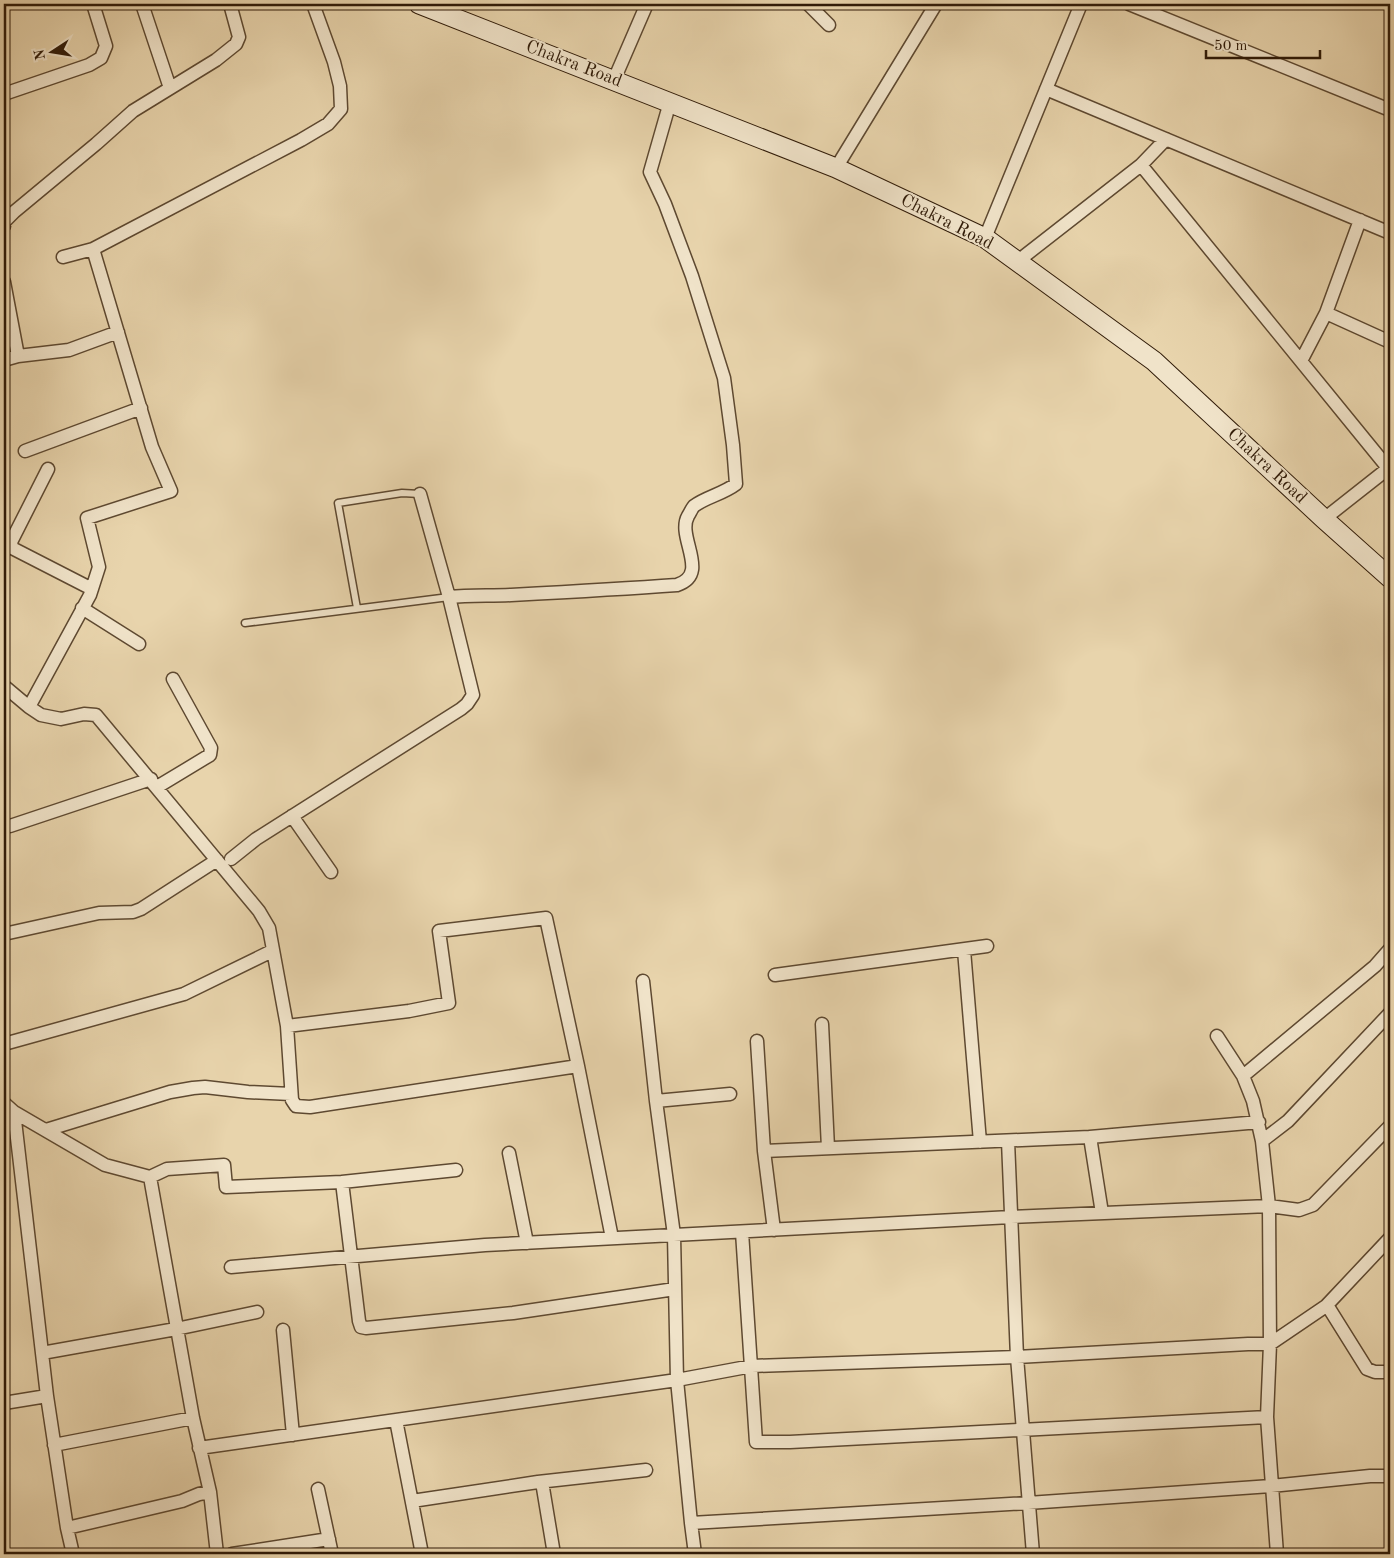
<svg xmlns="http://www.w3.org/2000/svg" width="1394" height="1558" viewBox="0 0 1394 1558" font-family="'Old Standard TT',serif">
<rect width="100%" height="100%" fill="#e8d4ac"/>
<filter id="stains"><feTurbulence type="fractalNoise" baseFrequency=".004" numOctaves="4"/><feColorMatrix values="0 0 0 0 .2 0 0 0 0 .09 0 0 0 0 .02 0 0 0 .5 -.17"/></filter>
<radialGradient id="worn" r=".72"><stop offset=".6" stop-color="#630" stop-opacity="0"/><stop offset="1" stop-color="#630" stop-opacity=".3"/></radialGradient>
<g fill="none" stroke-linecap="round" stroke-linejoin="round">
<defs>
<path id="service" d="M357 608 338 503 402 493 420 494
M245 623 449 597"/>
<path id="minor" d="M142 4 170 88
M808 4 829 25
M1129 4 1390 110
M614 80 646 6V4
M1046 89 1390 233
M4 94 89 65 101 58 106 46 93 4
M1141 165 1388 468
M836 168 936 4
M4 226V222L14 212 96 144 133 111 216 60 236 44 239 37 230 4
M985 238 1081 4
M63 257 93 249 301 140 328 124 341 109 340 86 334 62 313 4
M1018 261 1141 165 1166 139
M4 282 18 356
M1326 313 1390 342
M4 360 18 356 69 350 118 332
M1301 361 1326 313 1360 220
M25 451 141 408
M48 469 11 542 12 548 92 589
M1324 519 1390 467
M449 597C470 595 490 596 511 595 567 592 622 589 677 585 711 574 676 537 688 516 690 513 692 508 694 506 706 497 723 494 736 484L733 445 724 378 692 276 665 204 650 172 670 102
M82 608 139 644
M4 686 29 707 41 715 61 719 84 714 96 715 259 911 269 928 287 1026 292 1100 296 1106 310 1107 578 1066
M29 707 90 595 99 567 87 518 171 491 152 447 93 249
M157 787 210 755 211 748 173 679
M292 816 331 872
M10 826 151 779
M231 859 256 839 461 709 467 704 473 695 449 597 420 494
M4 934 99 913 133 912 141 909 217 860
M964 950 980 1142
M775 975 987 946
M643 981 656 1101 674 1235 677 1380 691 1523 695 1554
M822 1024 828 1148
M287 1026 409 1011 449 1003 439 931 546 918 578 1066 612 1238
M1217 1036 1243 1076 1253 1101 1262 1141 1269 1206 1270 1344 1267 1417 1277 1554
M757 1041 764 1151 774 1230
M4 1044 184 994 272 951
M1243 1076 1375 966 1390 949
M656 1101 730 1094
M4 1103 14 1112 105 1165 150 1177 193 1418 210 1492 217 1554
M14 1112 47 1396 67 1528 73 1554
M46 1130 170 1092 193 1088 205 1087 248 1092 291 1094
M1090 1137 1102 1213
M1008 1141 1017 1357 1033 1554
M1262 1141 1288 1121 1390 1013
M764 1151 1090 1137 1259 1122
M509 1153 527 1243
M150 1177 167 1169 224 1165 226 1187 342 1182 456 1170
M342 1182 359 1321 361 1327 366 1328 513 1313 675 1289
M742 1232 756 1442H790L1267 1417
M231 1267 485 1245 1011 1217 1269 1206 1299 1210 1313 1205 1390 1126
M1327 1305 1367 1369 1375 1372H1390
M283 1330 293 1435
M42 1353 176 1329 257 1312
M4 1403 47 1396
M396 1420 422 1554
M54 1445 193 1418
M199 1448 677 1380 752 1366 1017 1357 1248 1344H1270L1326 1306 1390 1238
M542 1482 554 1554
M318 1489 332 1554
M412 1501 538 1482 646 1470
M691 1523 1028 1503 1271 1486 1370 1476H1390
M67 1528 182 1501 199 1494 210 1492
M232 1554 329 1539"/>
<path id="secondary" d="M419 4 836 168 985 238 1154 361 1324 519 1390 578"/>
</defs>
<use href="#service" stroke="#5e4931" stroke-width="9"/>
<use href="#minor" stroke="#5e4931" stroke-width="15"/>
<use href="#secondary" stroke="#301b08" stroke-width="21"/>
<use href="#service" stroke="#f0e3c9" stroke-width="6"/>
<use href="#minor" stroke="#f0e3c9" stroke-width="12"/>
<use href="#secondary" stroke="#f0e3c9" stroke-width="19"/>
</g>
<g text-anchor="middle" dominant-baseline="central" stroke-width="4" stroke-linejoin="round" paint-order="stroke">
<g font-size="18" fill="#301b08" stroke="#f0e3c9">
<text transform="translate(574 64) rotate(21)">Chakra Road</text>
<text transform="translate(947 222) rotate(27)">Chakra Road</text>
<text transform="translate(1267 466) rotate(43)">Chakra Road</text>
</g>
</g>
<rect width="1394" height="1558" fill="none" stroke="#e8d4ac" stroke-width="20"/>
<rect x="5" y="5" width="1384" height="1548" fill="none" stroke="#301b08" stroke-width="2.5"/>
<rect x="10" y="10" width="1374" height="1538" fill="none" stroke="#301b08"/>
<g transform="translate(52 52) rotate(258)" stroke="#f0e3c9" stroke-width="4" paint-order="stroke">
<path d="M0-4L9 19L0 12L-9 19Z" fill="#301b08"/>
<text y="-8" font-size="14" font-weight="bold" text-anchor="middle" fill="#301b08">N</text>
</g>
<path d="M1206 50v8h114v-8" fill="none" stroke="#301b08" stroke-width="2.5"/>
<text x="1214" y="50" font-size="15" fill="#301b08" stroke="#f0e3c9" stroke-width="4" paint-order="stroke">50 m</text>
<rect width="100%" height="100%" filter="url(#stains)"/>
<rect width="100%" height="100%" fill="url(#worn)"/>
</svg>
